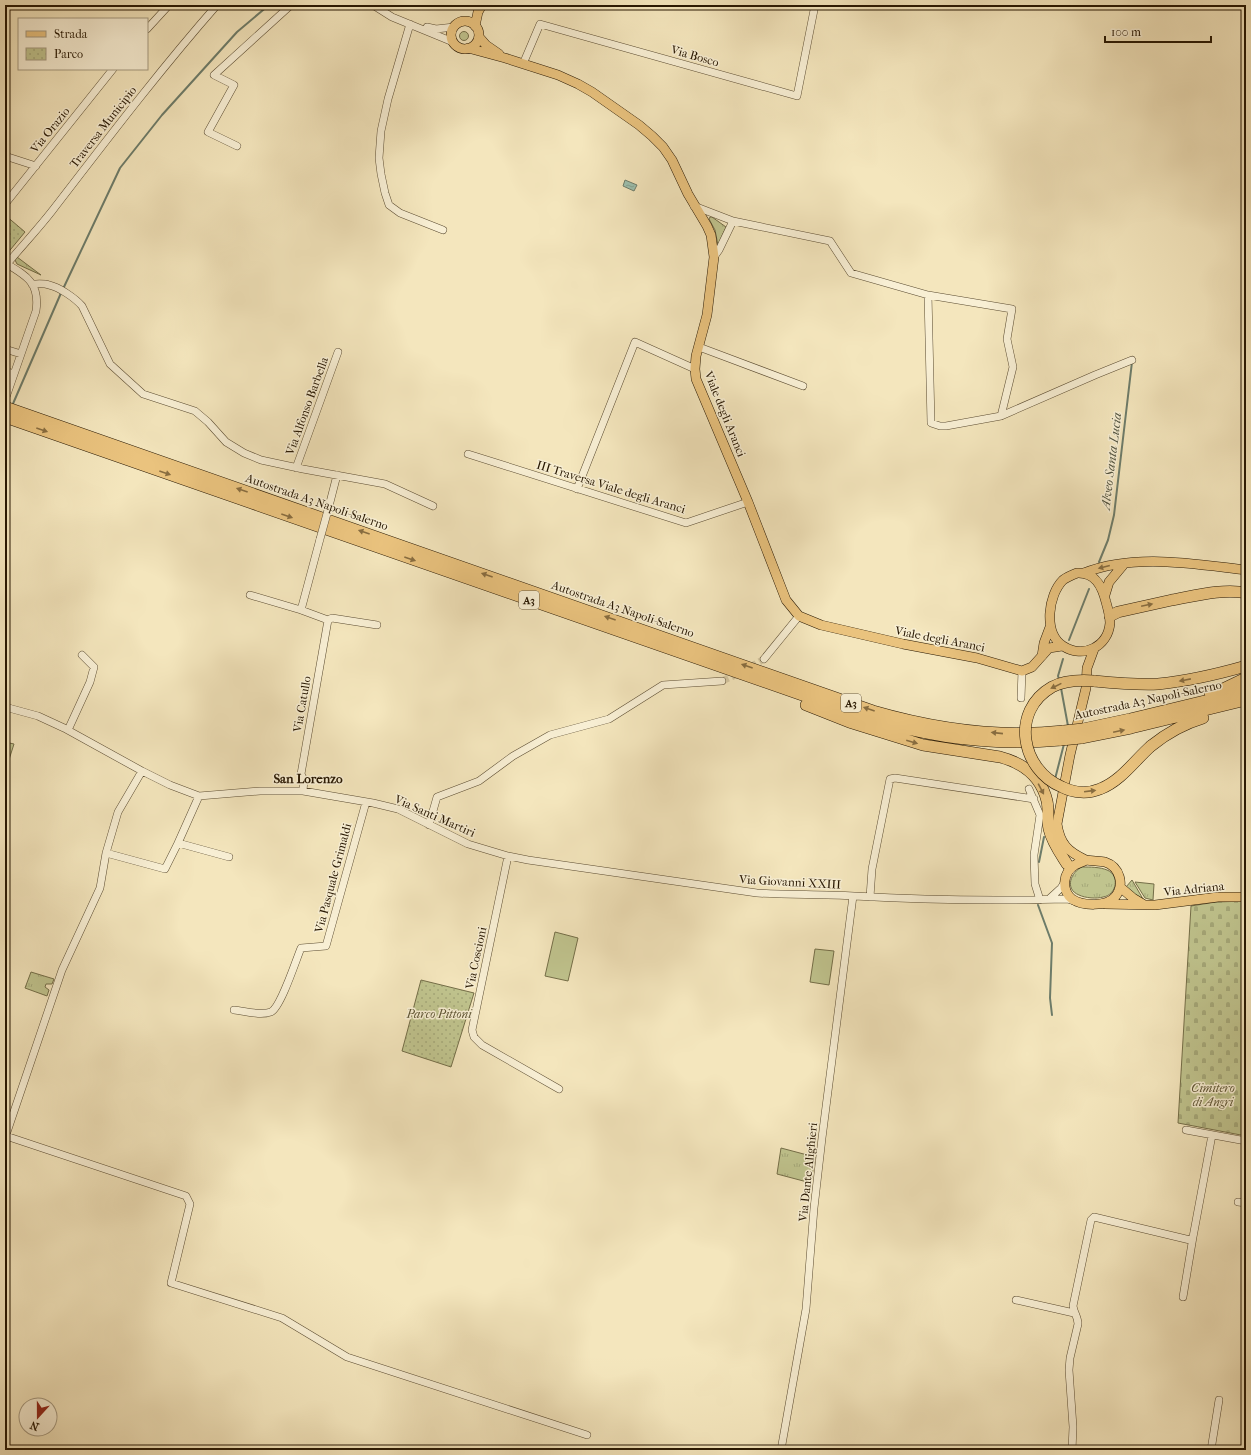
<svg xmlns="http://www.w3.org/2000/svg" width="1251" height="1455" viewBox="0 0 1251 1455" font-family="'IM FELL French Canon',serif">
<defs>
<pattern id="grass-tufts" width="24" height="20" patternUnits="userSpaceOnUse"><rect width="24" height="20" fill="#c0c48e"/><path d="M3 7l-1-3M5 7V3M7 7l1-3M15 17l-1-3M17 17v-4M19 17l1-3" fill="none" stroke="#a5a879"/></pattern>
<pattern id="cemetery-stones" width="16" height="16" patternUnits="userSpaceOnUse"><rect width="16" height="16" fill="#c0c48e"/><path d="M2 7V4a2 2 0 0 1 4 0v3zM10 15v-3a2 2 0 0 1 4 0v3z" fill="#a5a879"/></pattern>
<pattern id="park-dots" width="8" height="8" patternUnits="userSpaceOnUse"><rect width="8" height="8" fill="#c0c48e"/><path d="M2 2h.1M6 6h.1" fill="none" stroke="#a5a879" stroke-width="1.8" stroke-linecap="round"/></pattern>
<pattern id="water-ripples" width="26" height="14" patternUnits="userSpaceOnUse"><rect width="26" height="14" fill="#9cc0af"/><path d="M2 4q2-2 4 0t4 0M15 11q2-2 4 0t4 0" fill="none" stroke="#86a495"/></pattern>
</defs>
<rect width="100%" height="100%" fill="#f4e6bd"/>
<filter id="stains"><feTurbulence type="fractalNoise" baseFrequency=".005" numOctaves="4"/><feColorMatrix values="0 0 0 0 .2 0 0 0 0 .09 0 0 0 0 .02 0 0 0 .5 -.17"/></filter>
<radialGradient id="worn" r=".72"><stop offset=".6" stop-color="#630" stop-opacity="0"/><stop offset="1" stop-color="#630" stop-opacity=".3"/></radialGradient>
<path fill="url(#grass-tufts)" stroke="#746e48" d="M459.5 36a4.5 4.5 0 1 1 9 0a4.5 4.5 0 1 1-9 0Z
M710 217H712L726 227 718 245 715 230 709 219Z
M17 257 41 275 17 264 15 260Z
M5 742 14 744 6 769H5Z
M1082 867C1090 867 1100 867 1107 870 1120 875 1117 895 1103 897 1097 899 1085 898 1079 895 1064 889 1071 872 1082 867Z
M1132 880 1143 899 1134 895 1126 887Z
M1135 882 1154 884 1153 900 1145 898Z
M31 972 54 979 52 984H46L45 987 49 990 47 996 25 988Z
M781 1148 815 1157 811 1183 777 1174Z"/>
<path fill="url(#cemetery-stones)" stroke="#746e48" d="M1246 901V1136L1178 1123 1191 906 1216 902Z"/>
<path fill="url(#park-dots)" stroke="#746e48" d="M5 215 25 232 6 255 5 253Z
M421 980 474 993 451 1067 402 1051Z"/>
<path fill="#c0c48e" stroke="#746e48" d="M555 932 578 938 568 981 545 976Z
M815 949 834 951 829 985 810 982Z"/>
<path fill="url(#water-ripples)" stroke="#6d7c6a" d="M625 180 637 185 634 191 623 186Z"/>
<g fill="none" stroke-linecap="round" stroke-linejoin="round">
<path stroke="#6d7c6a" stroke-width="2" d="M63 289 120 168 162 115 237 32 269 5
M12 406 61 293
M5 427 7 422
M1099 562 1108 540 1114 515 1132 362
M1069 640 1089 589
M1059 679 1058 676 1063 659
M1061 688 1068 726
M1055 779 1064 744
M1039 862 1044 837
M1038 905 1052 943 1050 998 1052 1015"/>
<path stroke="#d5c7a1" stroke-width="7" stroke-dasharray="7 3.5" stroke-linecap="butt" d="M722 681 742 672 764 659"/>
<defs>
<path id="minor" d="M373 5 392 17 453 42
M410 24 388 99 381 131 379 158 381 174 385 193 389 205 400 213 443 230
M427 27 436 29 454 27
M147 29 169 5
M523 64 540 24 797 96 815 5
M237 146 208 132 234 85 214 75 291 5
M5 156 36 166
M5 204 113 69
M694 206 733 221 719 250 714 257
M733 221 830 241 851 273 928 295 931 423 940 426H946L1001 416 1095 375 1132 360
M5 263C27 276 40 283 36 311L5 400
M7 264C22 246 38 229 52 211 106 141 159 71 217 5
M32 284C37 284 44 283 49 285 59 287 75 298 82 306L110 364 143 394 195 411 208 422 226 442 244 453 261 460 303 469 385 484 433 506
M928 295 1012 309 1007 339 1013 367 1001 416
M699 347 803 386
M5 349 21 354
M5 371 14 374
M468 454 686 523 748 502
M296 468 338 352
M577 489 635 342 695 369
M328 510 337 475
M250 595 301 610 328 620 301 774 304 780 303 791
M301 610 320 539
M328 620 332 618 377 625
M764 659 799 616
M1021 698 1022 671
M5 707 38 716 64 728 142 771 170 785 199 796 260 791H303L373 803 398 809 468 844 508 856 528 860 757 893C789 895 822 894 854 896 925 900 996 901 1067 899L1074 901
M68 730 90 682 94 667 82 655
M1029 789 1040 815 1034 855 1035 884 1040 900
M429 825 437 797 479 781 513 756 550 735 609 719 663 685 722 681
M178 843 229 857
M106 853 165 869 178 843 199 796
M508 856 472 1030 474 1037 482 1045 559 1089
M870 897 872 869 890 779 895 778 1034 799
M1049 899 1061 888 1065 882
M234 1010C245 1011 260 1016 271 1012 281 1007 296 960 301 948L326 946 366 802
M1186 1130 1246 1141
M6 1136 186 1196 190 1204 171 1283 282 1318 347 1357 587 1435
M5 1138 62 970 100 888 106 853 118 812 142 771
M1238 1202 1246 1203
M1183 1297 1193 1237
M1016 1300 1074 1313
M781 1450 806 1309 814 1208 822 1138 853 896
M1072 1450 1073 1427 1069 1370 1070 1358 1078 1324C1078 1317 1074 1313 1073 1306L1091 1220 1094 1217 1190 1240 1193 1237 1212 1135
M1211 1450 1219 1400"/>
<path id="major" d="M451 35a14 14 0 1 1 28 0a14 14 0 1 1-28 0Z
M475 26 478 12 482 5
M479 37 486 45 499 54
M468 48 505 58 558 75 578 84 592 92 639 125 652 136 663 147 672 160 688 194 707 226 711 235 714 257 707 315 696 356 695 369 696 379 748 502 786 600 799 616 821 625 903 644 977 658 1022 671 1032 667 1049 648 1062 646
M1077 573C1095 572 1102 586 1106 602 1108 609 1110 616 1110 623 1108 647 1083 659 1063 646 1043 633 1048 595 1063 580 1067 577 1072 575 1077 573Z
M1084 573C1135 553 1193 564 1246 570
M1105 595 1109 582 1124 564
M1042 656 1044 643 1050 627
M1086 860C1068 852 1060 844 1057 824L1070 755 1086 688 1087 668 1094 649
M1086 860C1092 861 1099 861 1105 862 1120 867 1125 885 1115 897 1107 907 1082 906 1072 899 1061 890 1063 872 1075 865 1078 863 1083 862 1086 860Z
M1120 887 1133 898 1143 904
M1105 904 1155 905 1218 897H1246"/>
<path id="highway" d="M5 407 873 711C935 729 1000 738 1064 731
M5 417 871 719C932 738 997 746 1061 740
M1110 616 1118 612C1136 608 1154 604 1172 600 1194 596 1224 588 1246 593
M1094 681C1115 683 1137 685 1158 684 1188 681 1218 674 1246 666
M1210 693 1223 689 1246 678
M806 705 849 722 923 745 1000 757C1023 763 1041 776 1047 801 1049 810 1047 820 1049 829 1052 842 1060 853 1067 864
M1083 729 1130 719 1246 691
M1081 738 1131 728 1246 700
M1151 746C1167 733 1183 724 1203 718"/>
</defs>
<use href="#minor" stroke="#5a4b31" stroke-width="8"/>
<use href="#major" stroke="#271702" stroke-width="10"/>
<use href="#highway" stroke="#271702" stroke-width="12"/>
<use href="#minor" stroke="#f8efd4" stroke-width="7"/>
<use href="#major" stroke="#eac37e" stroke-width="9"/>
<use href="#highway" stroke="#eac37e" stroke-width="11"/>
<defs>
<path id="minor-bridge" d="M320 539 328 510"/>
<path id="highway-bridge" d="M1094 681C1080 680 1065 680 1052 687 1010 711 1021 770 1062 787 1074 793 1088 794 1100 789 1121 781 1135 760 1151 746
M1064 731 1083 729
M1061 740 1081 738"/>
</defs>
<use href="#minor-bridge" stroke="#5a4b31" stroke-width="8" stroke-linecap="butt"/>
<use href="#highway-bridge" stroke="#271702" stroke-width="12" stroke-linecap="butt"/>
<use href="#minor-bridge" stroke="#f8efd4" stroke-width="7"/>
<use href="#highway-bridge" stroke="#eac37e" stroke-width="11"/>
</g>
<defs><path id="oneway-solid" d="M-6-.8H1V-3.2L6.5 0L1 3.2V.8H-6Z"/></defs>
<g fill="#886d40">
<use href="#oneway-solid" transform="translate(42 430) rotate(19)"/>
<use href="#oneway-solid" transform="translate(165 473) rotate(19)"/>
<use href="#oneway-solid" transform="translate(242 490) rotate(-161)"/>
<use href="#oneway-solid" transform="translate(287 516) rotate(19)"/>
<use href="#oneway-solid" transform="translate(364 532) rotate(-161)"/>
<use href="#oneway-solid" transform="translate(410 559) rotate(19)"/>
<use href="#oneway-solid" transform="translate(1104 567) rotate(166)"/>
<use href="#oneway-solid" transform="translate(487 575) rotate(-161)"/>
<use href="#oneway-solid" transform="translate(1147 605) rotate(-12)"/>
<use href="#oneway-solid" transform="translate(610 618) rotate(-161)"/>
<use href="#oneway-solid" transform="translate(747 666) rotate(-161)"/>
<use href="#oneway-solid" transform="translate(1185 680) rotate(169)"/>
<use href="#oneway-solid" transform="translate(1056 686) rotate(154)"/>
<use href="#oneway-solid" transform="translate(869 709) rotate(-161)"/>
<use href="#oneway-solid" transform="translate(1119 731) rotate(-12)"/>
<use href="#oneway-solid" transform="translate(997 733) rotate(-174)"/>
<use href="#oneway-solid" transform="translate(912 742) rotate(16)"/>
<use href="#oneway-solid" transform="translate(1041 789) rotate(62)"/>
<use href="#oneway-solid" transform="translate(1090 791) rotate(-7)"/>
</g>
<g text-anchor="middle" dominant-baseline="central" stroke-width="3" stroke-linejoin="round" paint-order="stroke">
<g fill="#f8efd4" stroke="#665841" stroke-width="1">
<rect x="519" y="591" width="20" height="18" rx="3"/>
<rect x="841" y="694" width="20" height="18" rx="3"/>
</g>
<g font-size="11" font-weight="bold" fill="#271702">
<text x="529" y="600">A3</text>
<text x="851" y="703">A3</text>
</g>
<g font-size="12" fill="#271702" stroke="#f8efd4">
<text transform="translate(695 56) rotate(16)">Via Bosco</text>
<text transform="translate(103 127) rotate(-52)">Traversa Municipio</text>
<text transform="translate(50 130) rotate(-51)">Via Orazio</text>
<text transform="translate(307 406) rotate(-70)">Via Alfonso Barbella</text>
<text transform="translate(725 414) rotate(68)">Viale degli Aranci</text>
<text transform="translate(611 487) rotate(17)">III Traversa Viale degli Aranci</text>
<text transform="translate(317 502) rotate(19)">Autostrada A3 Napoli-Salerno</text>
<text transform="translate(623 609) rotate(19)">Autostrada A3 Napoli-Salerno</text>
<text transform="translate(940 639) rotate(11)">Viale degli Aranci</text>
<text transform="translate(1148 700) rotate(-12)">Autostrada A3 Napoli-Salerno</text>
<text transform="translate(302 704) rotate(-80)">Via Catullo</text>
<text transform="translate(435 816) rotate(24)">Via Santi Martiri</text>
<text transform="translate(333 878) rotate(-75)">Via Pasquale Grimaldi</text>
<text transform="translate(790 882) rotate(3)">Via Giovanni XXIII</text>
<text transform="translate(1194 889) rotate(-6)">Via Adriana</text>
<text transform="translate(476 958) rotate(-78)">Via Coscioni</text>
<text transform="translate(808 1172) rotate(-84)">Via Dante Alighieri</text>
</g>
<g font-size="12" font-style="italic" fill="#5d5433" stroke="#f8efd4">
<text x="439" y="1014">Parco Pittoni</text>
<text x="1213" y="1088">Cimitero<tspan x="1213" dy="14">di Angri</tspan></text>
</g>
<g font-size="13" font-style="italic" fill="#50523f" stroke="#f8efd4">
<text transform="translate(1111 461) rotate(-83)">Alveo Santa Lucia</text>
</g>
<g font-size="13" font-weight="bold" fill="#271702" stroke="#f8efd4">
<text x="308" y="778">San Lorenzo</text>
</g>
</g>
<rect width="1251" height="1455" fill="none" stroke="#f4e6bd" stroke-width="20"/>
<rect x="6" y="6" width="1239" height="1443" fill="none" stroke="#271702" stroke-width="2"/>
<rect x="10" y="10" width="1231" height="1435" fill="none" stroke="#271702"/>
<rect x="18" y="18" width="130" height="52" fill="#f8efd4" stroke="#a49980"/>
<rect x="26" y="31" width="20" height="6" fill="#eac37e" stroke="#a49980"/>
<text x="54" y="38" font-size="12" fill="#271702">Strada</text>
<rect x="26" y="48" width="20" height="12" fill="url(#park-dots)" stroke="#a49980"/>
<text x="54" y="58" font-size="12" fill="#271702">Parco</text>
<g transform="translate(38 1417) rotate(201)"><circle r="19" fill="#f8efd4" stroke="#a49980"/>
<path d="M0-3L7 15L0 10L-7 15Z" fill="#8f2418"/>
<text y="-6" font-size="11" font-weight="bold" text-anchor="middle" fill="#271702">N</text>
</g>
<path d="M1105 36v6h106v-6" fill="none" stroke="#271702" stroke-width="2"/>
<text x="1111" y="36" font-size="12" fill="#271702" stroke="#f8efd4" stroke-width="3" paint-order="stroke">100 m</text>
<rect width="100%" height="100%" filter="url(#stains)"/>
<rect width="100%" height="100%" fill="url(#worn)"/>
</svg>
